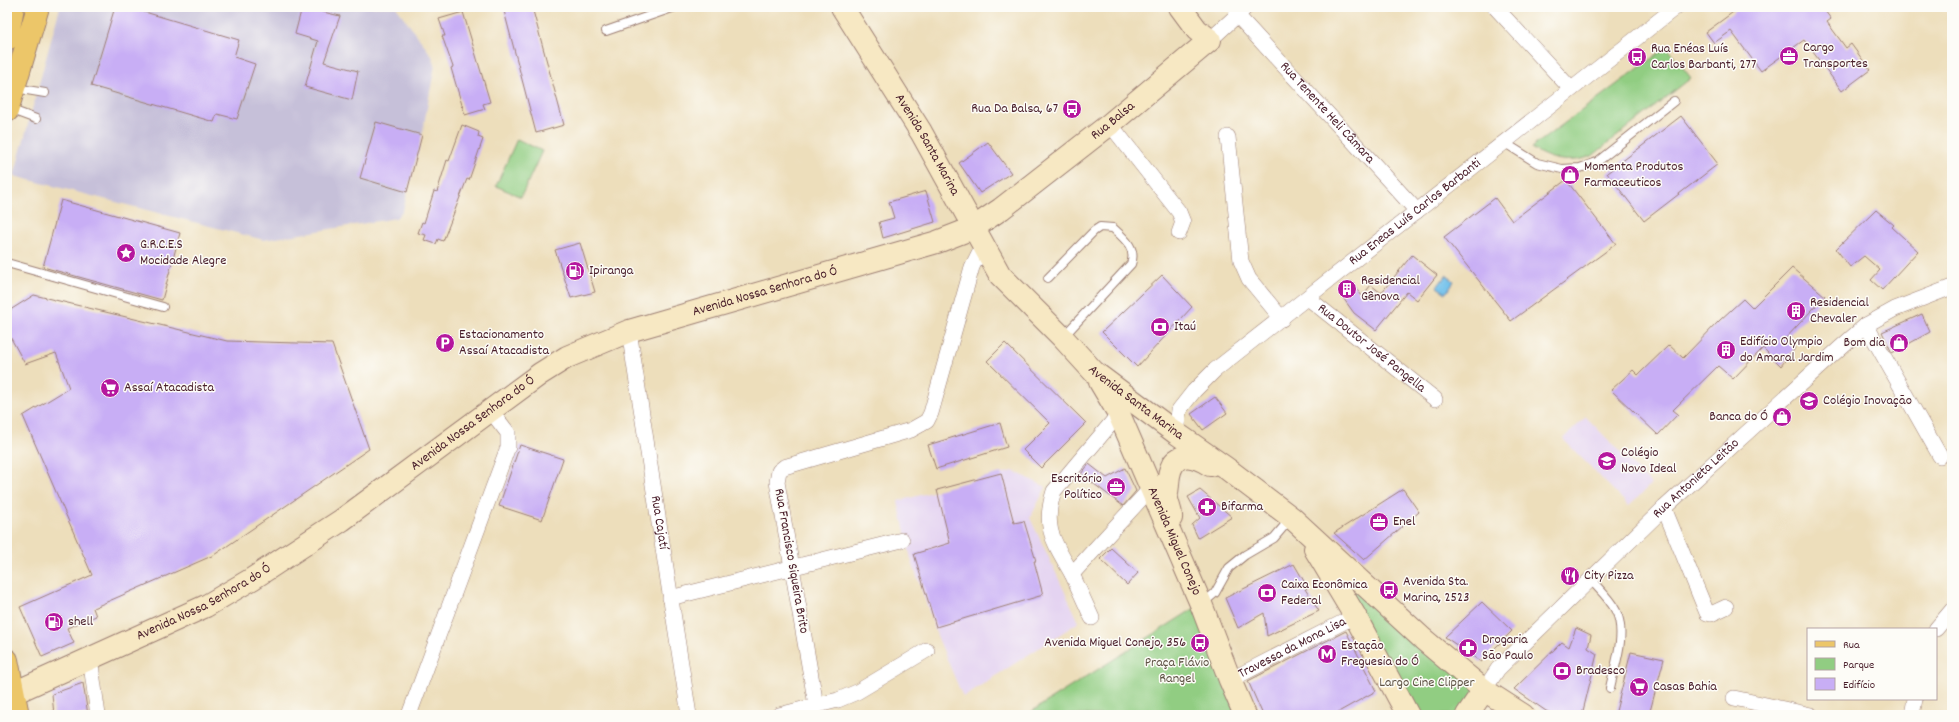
<svg xmlns="http://www.w3.org/2000/svg" width="1959" height="722" viewBox="0 0 1959 722" font-family="Dekko,sans-serif">
<rect width="100%" height="100%" fill="#fdfcf7"/>
<filter id="ink" filterUnits="userSpaceOnUse"><feTurbulence type="fractalNoise" baseFrequency=".025" numOctaves="2"/><feDisplacementMap in="SourceGraphic" scale="8" xChannelSelector="R" yChannelSelector="G"/><feConvolveMatrix kernelMatrix="1 2 1 2 8 2 1 2 1" color-interpolation-filters="sRGB"/></filter>
<filter id="wash" filterUnits="userSpaceOnUse"><feTurbulence type="fractalNoise" baseFrequency=".012" numOctaves="4" result="noise"/><feDisplacementMap in="SourceGraphic" scale="16" xChannelSelector="R" yChannelSelector="G"/><feGaussianBlur stdDeviation="0.9" result="paint"/><feColorMatrix in="noise" values="0 0 0 0 0 0 0 0 0 0 0 0 0 0 0 0 0 1.4 0 .05"/><feComposite in="paint" operator="in"/></filter>
<g filter="url(#wash)">
<rect width="100%" height="100%" fill="#eddebb"/>
<path fill="#e4d3f1" d="M1586 417 1651 484 1629 506 1563 439Z
M1013 471 1046 487 1030 518 1079 622 963 697 938 638 911 559 898 501Z"/>
<path fill="#c6c0d9" d="M60 7H396L432 56 435 65 422 135 403 210 396 218 264 240 14 176Z"/>
<path fill="#91cd82" stroke="#6e7656" d="M1667 47 1691 78 1592 156C1570 164 1551 161 1531 148Z
M517 139 542 151 521 197 496 186Z
M1365 584 1484 690 1467 715H1408L1345 590Z
M1198 606 1244 715H1026Z"/>
<path fill="#70c0eb" stroke="#5d708b" d="M1446 275 1454 281 1446 293 1437 287Z"/>
<g id="blocks">
<path fill="#c8aef5" d="M115 7H128L239 40 234 57 255 64 237 119 217 114 214 122 91 86Z
M302 7 340 16 324 62 358 71 352 100 305 87 318 41 295 34Z
M503 7H532L564 125 536 133Z
M1740 7H1822L1831 19 1827 22 1846 48 1851 44 1870 70 1842 91 1804 40 1761 71 1731 31 1714 43 1706 32Z
M463 12 490 102 483 104 485 109 465 115 451 68 453 67 442 36H445L439 19Z
M1681 116 1718 164 1644 221 1607 173Z
M376 122 422 135 407 192 360 178Z
M462 125 479 132 478 137 483 139 469 180 467 179 443 241 438 239 436 244 424 240 426 235 418 233 422 222 424 223 434 191 437 192 447 160 449 161Z
M988 142 1011 173 980 193 959 163Z
M1566 180 1616 244 1511 321 1444 237 1495 198 1512 221Z
M926 191 935 222 883 238 879 222 894 218 889 202Z
M61 200 180 233 162 300 43 267Z
M1876 210 1894 225 1892 227 1918 251 1882 290 1871 280 1880 270 1864 256 1850 267 1836 249Z
M580 243 595 292 571 298 555 250Z
M1412 255 1437 275 1417 300 1407 292 1376 330 1354 313 1338 291 1351 281 1362 296 1371 285 1381 293Z
M1792 268 1825 296 1785 339 1795 348 1781 366 1763 348 1733 379 1718 366 1673 410 1678 414 1658 435 1611 390 1633 370 1638 375 1669 345 1683 358 1720 320 1743 299 1752 308Z
M1162 275 1192 307 1137 367 1102 332Z
M34 295 227 341 332 344 369 449 214 555 93 608 96 616 67 628 74 643 42 657 20 607 92 575 23 416 69 388 56 353 25 364 7 331V312Z
M1922 314 1930 332 1892 353 1882 332Z
M1005 343 1086 423 1041 468 1023 450 1050 423 987 361Z
M1215 397 1227 413 1203 430 1191 414Z
M1000 423 1007 447 936 469 928 445Z
M520 445 563 459 542 520 499 506Z
M1089 464 1107 478 1125 468 1136 491 1123 506 1081 474Z
M1001 473 1014 523 1024 521 1036 561H1034L1043 595 936 627 914 554 950 543 937 490Z
M1403 489 1419 512 1364 560 1334 533Z
M1200 490 1232 517 1198 538 1192 525 1200 518 1188 497Z
M1111 548 1138 573 1127 585 1100 559Z
M1294 564 1308 588 1305 589 1319 611 1267 636 1264 613 1238 628 1225 598Z
M1482 602 1512 631 1481 662 1445 637Z
M1576 628 1591 635 1588 648 1597 654 1582 715H1555L1546 711 1514 689 1562 642 1569 647Z
M1346 631 1376 691 1333 715H1263L1248 681Z
M1631 652 1664 659 1649 715H1615Z
M83 683 88 715H54L52 694Z"/>
</g>
</g>
<g filter="url(#ink)">
<use href="#blocks" fill-opacity="0" stroke="#9c7e73" stroke-width="1"/>
<g fill="none" stroke-linecap="round" stroke-linejoin="round">
<defs>
<path id="lane" d="M606 31 675 7
M15 88 45 93
M9 109 36 119
M1505 143 1537 163 1562 169 1580 168 1597 162 1674 101
M7 263 163 307
M1048 278 1094 231 1100 227 1113 228C1124 238 1137 248 1131 264L1063 337
M1590 579C1599 589 1610 599 1616 611 1627 634 1615 664 1610 688
M1202 604 1215 593 1229 568 1245 555 1274 538 1291 518"/>
<g id="street">
<path d="M1495 7 1571 89"/>
<path id="s1" d="M1237 15 1417 211"/>
<path d="M1210 40 1246 7"/>
<path d="M1110 124 1179 212 1183 222 1179 233"/>
<path d="M1228 137 1241 261 1249 279 1282 319"/>
<path id="s2" d="M1308 298 1435 399"/>
<path d="M1866 325 1940 456"/>
<path id="s3" d="M629 331 689 715"/>
<path d="M1119 414 1054 491C1042 528 1054 542 1072 574L1151 488"/>
<path id="s4" d="M1176 433 1179 410 1194 391 1215 370 1676 7"/>
<path d="M1664 508 1707 613 1711 614 1726 607"/>
<path d="M1072 574 1092 618"/>
<path d="M670 598 902 540"/>
<path d="M1936 629 1952 610"/>
<path d="M90 658 98 715"/>
<path id="s5" d="M1230 680 1355 616"/>
<path id="s6" d="M1484 690 1498 669 1664 508 1840 348 1866 325 1895 309 1952 287"/>
<path d="M1734 698 1811 715"/>
<path d="M816 705 777 482 779 471 784 467 911 430 927 421 931 413 972 267 983 245"/>
<path d="M409 715 508 447V433L491 411"/>
<path d="M779 715 838 700 857 692 927 650"/>
<path d="M1912 715 1915 699"/>
</g>
<g id="secondary">
<path id="s7" d="M842 7 921 132 1000 275 1062 337 1094 372 1176 433 1226 468 1292 518 1423 639 1467 676 1484 690 1523 715"/>
<path id="s8" d="M1100 382 1119 414 1201 604 1230 680 1245 715"/>
<path d="M1171 518C1172 512 1168 506 1167 499 1166 494 1168 489 1168 484 1170 453 1187 451 1210 465"/>
<path d="M1315 549 1355 616 1408 715"/>
<path id="s9" d="M7 696 206 606 252 579 342 520 540 374 567 357 629 331 937 242 973 228 1001 209 1110 124 1210 40 1197 30 1180 7"/>
<path d="M1467 715 1484 690"/>
</g>
<path id="primary" d="M7 660 18 715"/>
<path id="highway" d="M7 39 13 7
M7 111 38 7"/>
</defs>
<use href="#lane" stroke="#9c7e73" stroke-width="10"/>
<use href="#street" stroke="#9c7e73" stroke-width="16"/>
<use href="#secondary" stroke="#9c7e73" stroke-width="24"/>
<use href="#primary" stroke="#9c7e73" stroke-width="24"/>
<use href="#highway" stroke="#9c7e73" stroke-width="24"/>
<use href="#lane" stroke="#fff" stroke-width="8"/>
<use href="#street" stroke="#fff" stroke-width="15"/>
<use href="#secondary" stroke="#f7e8c3" stroke-width="22"/>
<use href="#primary" stroke="#ecc669" stroke-width="22"/>
<use href="#highway" stroke="#ecc669" stroke-width="22"/>
</g>
</g>
<defs>
<symbol id="office-disc" viewBox="-11 -11 22 22"><circle r="9.5" fill="#b5179e" stroke="#fdfcf7"/><path d="M-6-3h4V-5.5h4V-3h4V5H-6ZM-1-4.5V-3h2v-1.5ZM-6 0V1H6V0Z" fill="#fff"/></symbol>
<symbol id="bus-disc" viewBox="-11 -11 22 22"><circle r="9.5" fill="#b5179e" stroke="#fdfcf7"/><path d="M-5-6H5V4H4V6H2V4H-2V6H-4V4H-5ZM-3.5-4V0h7V-4ZM-3.5 1.2v1.5H-2V1.2ZM2 1.2v1.5H3.5V1.2Z" fill="#fff"/></symbol>
<symbol id="shop-disc" viewBox="-11 -11 22 22"><circle r="9.5" fill="#b5179e" stroke="#fdfcf7"/><path d="M-5-2.5h2.3a2.7 3.5 0 0 1 5.4 0H5L5.5 6h-11ZM-1.5-2.5h3a1.5 2.3 0 0 0-3 0Z" fill="#fff"/></symbol>
<symbol id="sight-disc" viewBox="-11 -11 22 22"><circle r="9.5" fill="#b5179e" stroke="#fdfcf7"/><path d="M0-6L1.8-2.2L6-1.7L2.9 1.2L3.7 5.4L0 3.3L-3.7 5.4L-2.9 1.2L-6-1.7L-1.8-2.2Z" fill="#fff"/></symbol>
<symbol id="fuel-disc" viewBox="-11 -11 22 22"><circle r="9.5" fill="#b5179e" stroke="#fdfcf7"/><path d="M-5.5-6h7V0h2V4h1.3V-2.5L3-4.5l.8-.8L6-3V5H2.5V1h-1V6h-7ZM-4.2-4.7v3.2H.2V-4.7Z" fill="#fff"/></symbol>
<symbol id="building-disc" viewBox="-11 -11 22 22"><circle r="9.5" fill="#b5179e" stroke="#fdfcf7"/><path d="M-4-6H4V6H1V3H-1V6H-4ZM-2.5-4.3h1.7v1.8h-1.7ZM.8-4.3h1.7v1.8H.8ZM-2.5-1h1.7V.8h-1.7ZM.8-1h1.7V.8H.8Z" fill="#fff"/></symbol>
<symbol id="bank-disc" viewBox="-11 -11 22 22"><circle r="9.5" fill="#b5179e" stroke="#fdfcf7"/><path d="M-6-4H6V4H-6ZM0-2.3a2.3 2.3 0 1 0 0 4.6a2.3 2.3 0 1 0 0-4.6Z" fill="#fff"/></symbol>
<symbol id="parking-disc" viewBox="-11 -11 22 22"><circle r="9.5" fill="#b5179e" stroke="#fdfcf7"/><path d="M-3.5-5.5H1a3.5 3.5 0 0 1 0 7H-1V5.5H-3.5ZM-1-3.4V-.6H.8a1.4 1.4 0 0 0 0-2.8Z" fill="#fff"/></symbol>
<symbol id="supermarket-disc" viewBox="-11 -11 22 22"><circle r="9.5" fill="#b5179e" stroke="#fdfcf7"/><path d="M-6-5.5h2.5l.6 2H6L4.5 2H-2.5L-4.4-4H-6ZM-1.5 3.2a1.3 1.3 0 1 0 .1 0ZM3 3.2a1.3 1.3 0 1 0 .1 0Z" fill="#fff"/></symbol>
<symbol id="school-disc" viewBox="-11 -11 22 22"><circle r="9.5" fill="#b5179e" stroke="#fdfcf7"/><path d="M0-5L7-2L0 1L-7-2ZM-4 1L0 2.5L4 1V4Q0 6-4 4Z" fill="#fff"/></symbol>
<symbol id="pharmacy-disc" viewBox="-11 -11 22 22"><circle r="9.5" fill="#b5179e" stroke="#fdfcf7"/><path d="M-2-6h4v4h4v4h-4v4h-4v-4h-4v-4h4Z" fill="#fff"/></symbol>
<symbol id="restaurant-disc" viewBox="-11 -11 22 22"><circle r="9.5" fill="#b5179e" stroke="#fdfcf7"/><path d="M-5-6h1v4h1v-4h1v4h1v-4h1v5L-1.5 .5V6h-2V.5L-5-1ZM5-6V6H3V1.5H1.5Q1.5-4 5-6Z" fill="#fff"/></symbol>
<symbol id="metro-disc" viewBox="-11 -11 22 22"><circle r="9.5" fill="#b5179e" stroke="#fdfcf7"/><path d="M-5.5 5V-5H-3L0 0L3-5H5.5V5H3V-.5L0 4L-3-.5V5Z" fill="#fff"/></symbol>
</defs>
<g fill-rule="evenodd">
<use href="#office-disc" x="1778" y="45" width="22" height="22"/>
<use href="#bus-disc" x="1626" y="46" width="22" height="22"/>
<use href="#bus-disc" x="1061" y="98" width="22" height="22"/>
<use href="#shop-disc" x="1559" y="164" width="22" height="22"/>
<use href="#sight-disc" x="115" y="242" width="22" height="22"/>
<use href="#fuel-disc" x="564" y="260" width="22" height="22"/>
<use href="#building-disc" x="1336" y="278" width="22" height="22"/>
<use href="#building-disc" x="1785" y="300" width="22" height="22"/>
<use href="#bank-disc" x="1149" y="316" width="22" height="22"/>
<use href="#parking-disc" x="434" y="332" width="22" height="22"/>
<use href="#shop-disc" x="1888" y="332" width="22" height="22"/>
<use href="#building-disc" x="1715" y="339" width="22" height="22"/>
<use href="#supermarket-disc" x="99" y="377" width="22" height="22"/>
<use href="#school-disc" x="1798" y="390" width="22" height="22"/>
<use href="#shop-disc" x="1771" y="406" width="22" height="22"/>
<use href="#school-disc" x="1596" y="450" width="22" height="22"/>
<use href="#office-disc" x="1105" y="476" width="22" height="22"/>
<use href="#pharmacy-disc" x="1196" y="496" width="22" height="22"/>
<use href="#office-disc" x="1368" y="511" width="22" height="22"/>
<use href="#restaurant-disc" x="1559" y="565" width="22" height="22"/>
<use href="#bus-disc" x="1378" y="579" width="22" height="22"/>
<use href="#bank-disc" x="1256" y="582" width="22" height="22"/>
<use href="#fuel-disc" x="43" y="611" width="22" height="22"/>
<use href="#bus-disc" x="1189" y="632" width="22" height="22"/>
<use href="#pharmacy-disc" x="1457" y="637" width="22" height="22"/>
<use href="#metro-disc" x="1316" y="643" width="22" height="22"/>
<use href="#bank-disc" x="1551" y="660" width="22" height="22"/>
<use href="#supermarket-disc" x="1628" y="676" width="22" height="22"/>
</g>
<g text-anchor="middle" dominant-baseline="central" stroke-width="3" stroke-linejoin="round" paint-order="stroke">
<g font-size="14" fill="#4a1f2b" stroke="#fdfcf7" text-anchor="start">
<text x="1803" y="48">Cargo<tspan x="1803" dy="16">Transportes</tspan></text>
<text x="1651" y="49">Rua Enéas Luís<tspan x="1651" dy="16">Carlos Barbanti, 277</tspan></text>
<text x="1058" y="109" text-anchor="end">Rua Da Balsa, 67</text>
<text x="1584" y="167">Momenta Produtos<tspan x="1584" dy="16">Farmaceuticos</tspan></text>
<text x="140" y="245">G.R.C.E.S<tspan x="140" dy="16">Mocidade Alegre</tspan></text>
<text x="589" y="271">Ipiranga</text>
<text x="1361" y="281">Residencial<tspan x="1361" dy="16">Gênova</tspan></text>
<text x="1810" y="303">Residencial<tspan x="1810" dy="16">Chevaler</tspan></text>
<text x="1174" y="327">Itaú</text>
<text x="459" y="335">Estacionamento<tspan x="459" dy="16">Assaí Atacadista</tspan></text>
<text x="1740" y="342">Edifício Olympio<tspan x="1740" dy="16">do Amaral Jardim</tspan></text>
<text x="1885" y="343" text-anchor="end">Bom dia</text>
<text x="124" y="388">Assaí Atacadista</text>
<text x="1823" y="401">Colégio Inovação</text>
<text x="1768" y="417" text-anchor="end">Banca do Ó</text>
<text x="1621" y="453">Colégio<tspan x="1621" dy="16">Novo Ideal</tspan></text>
<text x="1102" y="479" text-anchor="end">Escritório<tspan x="1102" dy="16">Político</tspan></text>
<text x="1221" y="507">Bifarma</text>
<text x="1393" y="522">Enel</text>
<text x="1584" y="576">City Pizza</text>
<text x="1403" y="582">Avenida Sta.<tspan x="1403" dy="16">Marina, 2523</tspan></text>
<text x="1281" y="585">Caixa Econômica<tspan x="1281" dy="16">Federal</tspan></text>
<text x="68" y="622">shell</text>
<text x="1482" y="640">Drogaria<tspan x="1482" dy="16">São Paulo</tspan></text>
<text x="1186" y="643" text-anchor="end">Avenida Miguel Conejo, 356</text>
<text x="1341" y="646">Estação<tspan x="1341" dy="16">Freguesia do Ó</tspan></text>
<text x="1576" y="671">Bradesco</text>
<text x="1653" y="687">Casas Bahia</text>
</g>
<g font-size="14" fill="#4a1f2b" stroke="#fdfcf7">
<text stroke="none"><textPath href="#s1" startOffset="133">Rua Tenente Heli Câmara</textPath></text>
<text stroke="none"><textPath href="#s9" startOffset="1260">Rua Balsa</textPath></text>
<text stroke="none"><textPath href="#s7" startOffset="162">Avenida Santa Marina</textPath></text>
<text stroke="none"><textPath href="#s4" startOffset="332">Rua Eneas Luís Carlos Barbanti</textPath></text>
<text stroke="none"><textPath href="#s9" startOffset="866">Avenida Nossa Senhora do Ó</textPath></text>
<text stroke="none"><textPath href="#s2" startOffset="81">Rua Doutor José Pangella</textPath></text>
<text stroke="none"><textPath href="#s7" startOffset="498">Avenida Santa Marina</textPath></text>
<text stroke="none"><textPath href="#s9" startOffset="542">Avenida Nossa Senhora do Ó</textPath></text>
<text stroke="none"><textPath href="#s6" startOffset="300">Rua Antonieta Leitão</textPath></text>
<text stroke="none"><textPath href="#s3" startOffset="194">Rua Cajatí</textPath></text>
<text stroke="none"><textPath href="#s8" startOffset="176">Avenida Miguel Conejo</textPath></text>
<text transform="translate(791 561) rotate(80)">Rua Francisco Siqueira Brito</text>
<text stroke="none"><textPath href="#s9" startOffset="218">Avenida Nossa Senhora do Ó</textPath></text>
<text stroke="none"><textPath href="#s5" startOffset="70">Travessa da Mona Lisa</textPath></text>
</g>
<g font-size="14" fill="#5f5345" stroke="#fdfcf7">
<text x="1177" y="663">Praça Flávio<tspan x="1177" dy="16">Rangel</tspan></text>
<text x="1427" y="683">Largo Cine Clipper</text>
</g>
</g>
<rect width="1959" height="722" fill="none" stroke="#fdfcf7" stroke-width="24"/>
<rect x="1807" y="628" width="130" height="72" fill="#fdfcf7" stroke="#b5a4a5"/>
<rect x="1815" y="641" width="20" height="6" fill="#ecc669" stroke="#b5a4a5"/>
<text x="1843" y="648" font-size="12" fill="#4a1f2b">Rua</text>
<rect x="1815" y="658" width="20" height="12" fill="#91cd82" stroke="#b5a4a5"/>
<text x="1843" y="668" font-size="12" fill="#4a1f2b">Parque</text>
<rect x="1815" y="678" width="20" height="12" fill="#c8aef5" stroke="#b5a4a5"/>
<text x="1843" y="688" font-size="12" fill="#4a1f2b">Edifício</text>
</svg>
